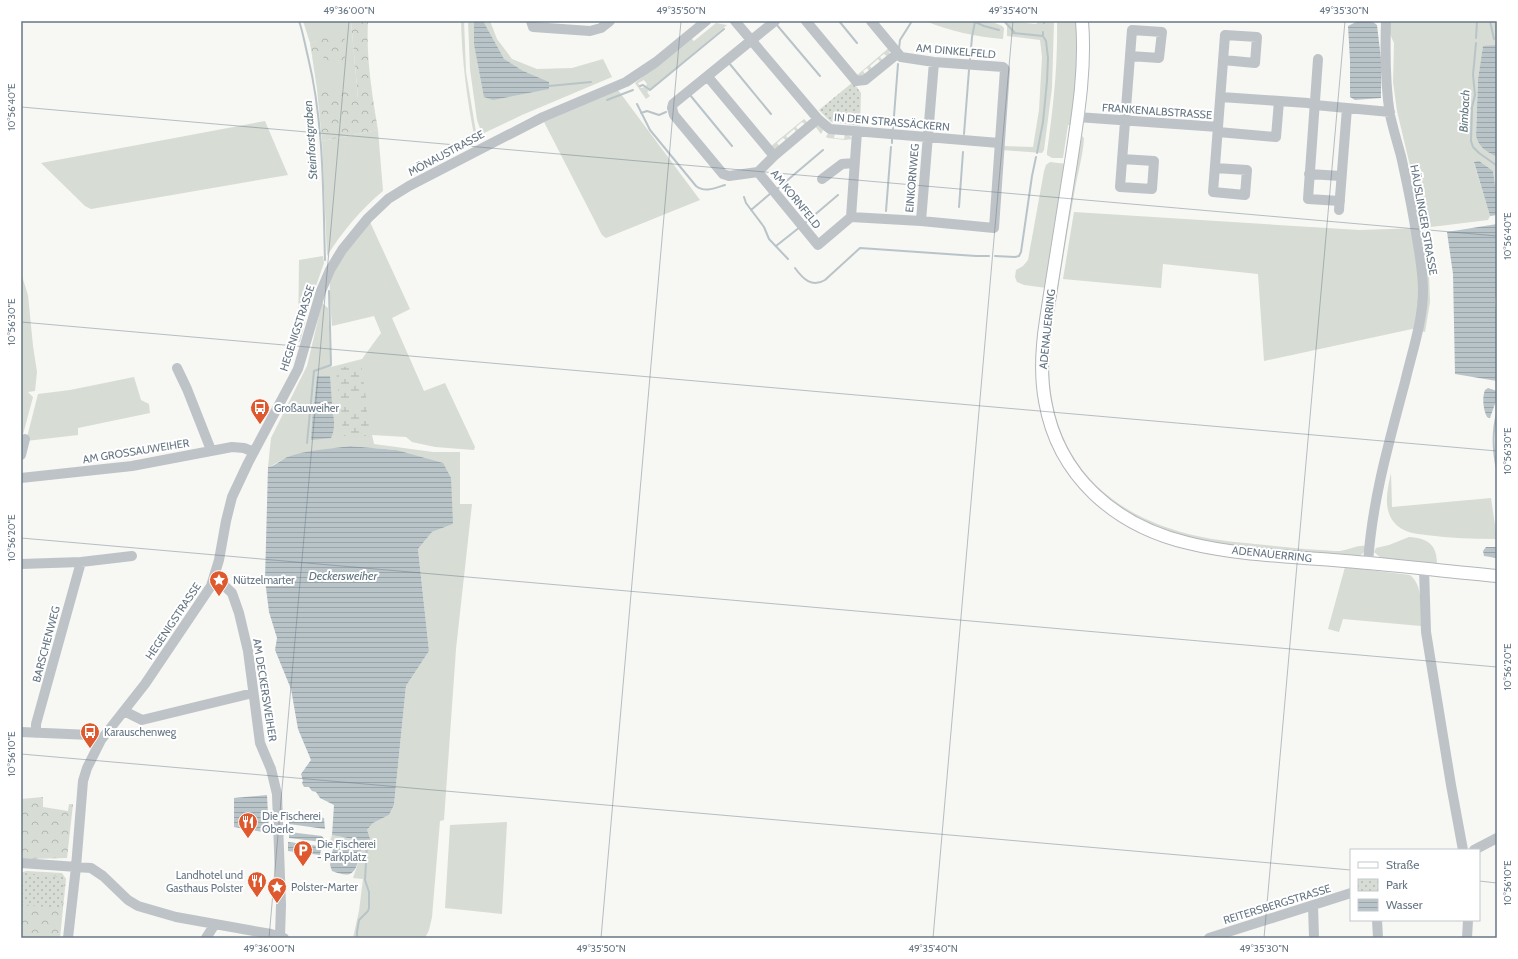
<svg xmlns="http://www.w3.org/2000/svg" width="1518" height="959" viewBox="0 0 1518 959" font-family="Cabin,sans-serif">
<defs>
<pattern id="forest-crowns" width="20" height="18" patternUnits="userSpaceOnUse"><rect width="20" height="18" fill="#d7dcd4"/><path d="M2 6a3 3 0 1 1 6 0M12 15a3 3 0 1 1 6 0" fill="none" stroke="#b2b7b2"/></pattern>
<pattern id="wetland-marsh" width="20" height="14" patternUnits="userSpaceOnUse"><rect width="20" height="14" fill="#d7dcd4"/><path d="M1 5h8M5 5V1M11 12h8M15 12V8" fill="none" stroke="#b2b7b2"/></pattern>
<pattern id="park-dots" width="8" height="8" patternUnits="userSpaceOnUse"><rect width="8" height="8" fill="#d7dcd4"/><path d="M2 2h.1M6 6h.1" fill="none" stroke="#b2b7b2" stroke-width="1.8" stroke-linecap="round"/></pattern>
<pattern id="water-rules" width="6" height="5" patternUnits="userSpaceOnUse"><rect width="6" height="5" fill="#b9c4c9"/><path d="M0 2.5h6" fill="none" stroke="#9aa4a9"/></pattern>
</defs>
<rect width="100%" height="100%" fill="#f7f7f4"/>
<path fill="#d7dcd4" d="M303 21H351L358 99 341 89H317L312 56 320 52 338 60 345 71 334 40 316 41 310 43Z
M461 21H464L466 72 477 138 475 140C467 100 462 61 461 21Z
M468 21H490L497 39 512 59 537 69 572 68 603 59 612 77 522 115 482 134 477 120 470 69Z
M925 21C939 21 996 17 1004 28L1003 39C976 37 950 31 925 21Z
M1005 21 1036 24 1039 21H1054L1052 88 1044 150 1042 153 1002 150V146L1033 147 1039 110 1042 57 1040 40 1007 36V26Z
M1057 21H1079V34L1073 125H1068L1063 158H1052L1047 155V152C1053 109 1058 65 1057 21Z
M1384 21H1497V45L1483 47 1478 79 1476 136C1479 148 1487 152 1497 157V197L1493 171 1474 163 1490 216 1488 220 1423 228 1429 273 1430 302 1425 332 1412 329 1264 361 1258 274 1163 264 1161 288 1063 279 1074 212 1359 230 1423 228 1415 187 1397 111 1393 82 1394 43Z
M716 23 727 25 650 90 646 86 647 84 644 80 638 83 641 88 645 87 649 91 647 92 650 96 646 99 635 83 691 38 694 41Z
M890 47 889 56 888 57 884 54 880 57 883 61 881 63 878 59 870 66 873 70 870 72 867 68 863 71 866 75 862 77 856 76Z
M618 90 700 200 606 238 602 235 543 120Z
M804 119 808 123 806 125 802 122 796 127 799 131 797 133 794 129 786 136 789 139 787 141 783 138 777 143 780 147 775 149 770 147Z
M265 121 288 175 91 209 85 206 41 163Z
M815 126H819L835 133 834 138 844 139 845 134 850 136 852 139 845 140 828 138 826 137 828 133 823 130 821 134Z
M378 130 383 191C361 209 342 232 327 256L322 141Z
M1082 136 1084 138C1083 155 1078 172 1075 189 1068 227 1062 264 1056 302 1053 324 1049 347 1049 370 1052 465 1113 519 1202 537 1226 542 1250 543 1274 546 1294 548 1315 550 1335 551 1346 552 1356 544 1367 546L1365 551 1359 557 1255 549 1205 543 1163 531 1113 506 1073 462 1055 423 1047 385V344L1072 181Z
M1050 162 1067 164 1047 288 1024 285 1017 282 1015 277 1016 270 1023 266 1028 260 1044 171 1046 165Z
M370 222 410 309 392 318 424 391 445 383 475 447 474 450 435 447 412 442 406 437 372 435 374 444 433 452H460V504H472L456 649 444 820 440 821 432 917 429 930 425 938H353L359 911 363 879 353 878 361 854V849L357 847 336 846 333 848H328L332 835 363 841 366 844 367 830 373 823 389 815 394 805 406 686 429 651 418 549 432 532 453 524 396 450 350 446 308 452 287 457 271 466 268 467 271 438 307 366 322 303 328 308 331 367 362 359 381 333 374 316 332 326C331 311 329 296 330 282 333 263 358 237 370 222Z
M323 256 324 263 310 303 300 342H298L299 260Z
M21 273 28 295 33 346 37 372 35 391 28 392 33 397 21 442Z
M134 377 141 400 149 404 150 413 78 428V435L26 441 38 394 70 390Z
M1391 473 1392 507 1491 498 1497 539C1473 539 1450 538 1426 535 1418 534 1409 533 1402 529 1397 526 1392 521 1390 516 1384 503 1388 487 1391 473Z
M1409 537C1428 538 1437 545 1437 564L1382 559 1374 552 1376 548 1389 545Z
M1345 567 1410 575C1424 586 1420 609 1421 626L1343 619 1339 632 1328 629Z
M507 822 502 914 445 908 450 825Z"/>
<path fill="url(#forest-crowns)" d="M351 21H368C366 58 372 94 378 130L322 141 317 89H341L358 98Z
M327 31 334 40 343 33 345 41V72L338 60 326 61 320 53 312 56 310 43 316 41 319 32Z
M43 797V807L68 811 69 804H73L67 858 23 859 21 858V799Z
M26 871 62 873 66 879 60 938H21V873Z"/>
<path fill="url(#wetland-marsh)" d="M361 363 366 398 339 400 336 369Z
M366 404 370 436H343L341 407Z"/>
<path fill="url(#park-dots)" d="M853 82 861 93 860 126 831 122 819 110Z
M24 873 64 877 62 909 21 904V888Z"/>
<path fill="url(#water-rules)" d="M474 21H483L504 59 523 71 549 82V89L493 100 484 97 474 44Z
M1358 21 1373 22 1377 25 1381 59V98L1355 100 1350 97V60L1348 26Z
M1497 45V157C1487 152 1479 148 1476 136L1478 79 1483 46Z
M1479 161 1493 171 1497 199V215L1490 216 1474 162Z
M1497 224V289L1495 301 1497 320V381L1455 374 1453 274 1447 232Z
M317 376H330L332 404 314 406Z
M1488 388 1497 391V398L1490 418 1487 417C1483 410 1482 397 1485 390Z
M329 408C336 415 335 430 331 438L311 440 313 410Z
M350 446 396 450 443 463 451 478 453 524 432 532 418 549 429 651 406 686 394 805 389 815 373 823 367 830 370 839 367 844 363 841 332 835 334 805 320 798 316 792 312 791 309 787H304L302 783 303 781 301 774 311 760 298 729 291 689 275 650 277 638 269 612 265 580 268 467C275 466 281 460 287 457 306 450 330 449 350 446Z
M1486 547H1497V558L1484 556 1483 551Z
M267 795 269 833 234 827V798Z
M289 814 324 818 325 829 289 824Z
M289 832 322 836 324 839 322 842 289 838Z
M288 842 319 846 321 850 320 855 288 851Z
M336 846 357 848 361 849C361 854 360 858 358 862 353 878 346 876 332 871L330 865 333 848Z"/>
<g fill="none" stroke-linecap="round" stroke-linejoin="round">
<path stroke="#b9c4c9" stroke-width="2" d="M299 21C303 32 305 45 308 57 324 123 323 192 325 260
M839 21 857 43
M973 21 984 26 999 30
M1004 21 1015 33
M1043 21 1044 23
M1490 21 1494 39
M776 24 820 76
M1013 33 1043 36 1046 41 1048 58 1047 81 1043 122 1037 153
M1043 36V32
M1476 38 1477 21
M1476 43 1473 75 1475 95 1472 107 1471 141 1473 147 1479 153 1496 165 1497 167
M899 49 900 40 912 21
M970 60 972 37 975 22
M729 63 771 114
M549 86 591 82
M640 86 643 85 650 90 724 29
M690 95 732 146
M607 100 633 90
M637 104 650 130 696 186C705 193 715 188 725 185
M641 113 647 111 659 115 666 112
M893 129 898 64
M964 134 969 70
M892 143V137
M777 189 823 150
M744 197 746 203 764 227 769 239 788 259
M959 207 963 152
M751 210 771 193
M886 211 891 147
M805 223 838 195
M776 246 800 227
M995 256 1015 257 1019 256 1021 252 1032 176 1036 157
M795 268C803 279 812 288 825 280L860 248 976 256H989
M1497 414C1492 432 1493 451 1497 469
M307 443 314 371 331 365 329 291
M357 938V932L359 920 368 911 369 908V892L365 880 367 844"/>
<defs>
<path id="major" d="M1082 21C1086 68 1078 116 1071 162 1063 214 1054 267 1046 320 1042 346 1040 374 1045 401 1058 477 1116 526 1188 543 1236 555 1285 556 1333 560 1388 564 1442 571 1497 576"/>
</defs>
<use href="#major" stroke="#b2b7bb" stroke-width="14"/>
<path stroke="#bec3c7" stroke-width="10" d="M531 21 533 27 590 31 601 28 610 21
M735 21 818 119 830 129 999 143
M775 21 673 104 672 108 674 115 723 174 729 176 758 172 818 245 851 217 921 221 994 228 1005 69 1003 67 934 62 901 57 871 21
M806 21 856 81 865 80 897 54
M1318 59 1308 199 1340 201
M708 77 774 156
M1221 97 1308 103 1315 105 1390 112
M1077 117 1218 127
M1218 132 1276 137 1279 101
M1122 159 1154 161 1152 189 1120 187 1132 30 1162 32 1159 58 1130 56
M1215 168 1247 170 1245 195 1213 192C1217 140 1221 88 1225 35L1257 37 1255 63 1223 60
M758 172 774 156 818 119
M1309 174 1341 176
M822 179 842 164 854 163
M1339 210 1347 108
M851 217 857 132
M921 221 934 62
M177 368 187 389 211 450
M21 455 25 439
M21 478 132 466 232 447 244 448 254 452
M1368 563C1372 501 1389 442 1405 382 1412 352 1423 321 1423 290 1423 273 1420 256 1417 239 1413 211 1407 183 1401 156 1397 142 1393 128 1390 115 1385 84 1385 52 1386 21
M21 564 81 562 132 556
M1424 569 1426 632 1451 785 1463 850
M214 576 232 593 239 613 248 651 260 743 271 769 277 794 281 905 280 936
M124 711 142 720 253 693
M21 732 91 735 101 740
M36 733V724L81 562
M1474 850 1497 838
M21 863 91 868 103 876 128 900 138 906 176 917 271 934 284 938
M1313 905 1314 938
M1377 920 1378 938
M68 938 76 867 83 781 87 768 101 740 145 684 211 586 219 560 226 521 232 497 248 463 298 369 321 291 330 270 342 250 368 218 388 199 409 186 543 117 626 82 656 62 706 21
M206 938 215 924
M1209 938 1351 893
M1467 938 1468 920"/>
<use href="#major" stroke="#fff" stroke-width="12"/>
</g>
<path fill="none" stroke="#677785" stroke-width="1" stroke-opacity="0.45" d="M21 107 1497 236M21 322 1497 451M21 538 1497 667M21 754 1351 870M1479 881 1497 883M269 938 349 21M601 938 681 21M933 938 1013 21M1264 938 1345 21"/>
<defs>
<symbol id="bus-pin" viewBox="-11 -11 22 30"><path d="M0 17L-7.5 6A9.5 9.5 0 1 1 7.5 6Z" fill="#de592d" stroke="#fff"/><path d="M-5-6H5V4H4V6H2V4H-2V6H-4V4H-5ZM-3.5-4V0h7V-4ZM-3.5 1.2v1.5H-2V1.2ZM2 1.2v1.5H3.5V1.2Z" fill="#fff"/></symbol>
<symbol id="sight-pin" viewBox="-11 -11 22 30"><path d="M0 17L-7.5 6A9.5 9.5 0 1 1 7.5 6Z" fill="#de592d" stroke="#fff"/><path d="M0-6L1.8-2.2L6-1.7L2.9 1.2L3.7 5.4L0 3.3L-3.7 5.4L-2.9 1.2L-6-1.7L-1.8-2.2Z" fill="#fff"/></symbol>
<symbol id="restaurant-pin" viewBox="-11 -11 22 30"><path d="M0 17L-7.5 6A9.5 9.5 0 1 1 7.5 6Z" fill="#de592d" stroke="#fff"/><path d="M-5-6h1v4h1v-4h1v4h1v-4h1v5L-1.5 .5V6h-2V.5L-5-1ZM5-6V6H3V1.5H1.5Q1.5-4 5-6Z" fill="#fff"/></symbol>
<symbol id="parking-pin" viewBox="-11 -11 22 30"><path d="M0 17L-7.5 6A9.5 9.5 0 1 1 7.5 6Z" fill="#de592d" stroke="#fff"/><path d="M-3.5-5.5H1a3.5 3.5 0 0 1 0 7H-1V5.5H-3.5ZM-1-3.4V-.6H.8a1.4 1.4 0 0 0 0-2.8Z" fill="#fff"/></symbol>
</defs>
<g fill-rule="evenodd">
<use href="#bus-pin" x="249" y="397" width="22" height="30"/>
<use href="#sight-pin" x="208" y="569" width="22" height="30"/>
<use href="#bus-pin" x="79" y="721" width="22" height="30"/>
<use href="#restaurant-pin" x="237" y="811" width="22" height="30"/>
<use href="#parking-pin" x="292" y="839" width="22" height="30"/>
<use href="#restaurant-pin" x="246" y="870" width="22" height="30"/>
<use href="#sight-pin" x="266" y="876" width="22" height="30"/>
</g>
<g text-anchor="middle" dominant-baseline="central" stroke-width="4" stroke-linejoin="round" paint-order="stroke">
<g font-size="11" fill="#677785" stroke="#fff">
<text transform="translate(956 51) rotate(5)">AM DINKELFELD</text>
<text transform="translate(1157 111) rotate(4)">FRANKENALBSTRASSE</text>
<text transform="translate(892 122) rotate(5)">IN DEN STRASSÄCKERN</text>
<text transform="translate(446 153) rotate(-28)">MÖNAUSTRASSE</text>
<text transform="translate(912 178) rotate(-85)">EINKORNWEG</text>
<text transform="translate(796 199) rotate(51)">AM KORNFELD</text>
<text transform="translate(1424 220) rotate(80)">HÄUSLINGER STRASSE</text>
<text transform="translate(297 328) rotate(-72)">HEGENIGSTRASSE</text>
<text transform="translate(1047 329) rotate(-84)">ADENAUERRING</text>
<text transform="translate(136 451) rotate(-9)">AM GROSSAUWEIHER</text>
<text transform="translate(1272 554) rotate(6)">ADENAUERRING</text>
<text transform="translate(173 621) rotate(-56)">HEGENIGSTRASSE</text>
<text transform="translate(46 644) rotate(-75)">BARSCHENWEG</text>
<text transform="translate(265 690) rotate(81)">AM DECKERSWEIHER</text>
<text transform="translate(1277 904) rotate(-17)">REITERSBERGSTRASSE</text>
</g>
<g font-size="11" fill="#677785" stroke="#fff" text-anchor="start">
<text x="274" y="408">Großauweiher</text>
<text x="233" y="580">Nützelmarter</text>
<text x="104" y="732">Karauschenweg</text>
<text x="262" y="816">Die Fischerei<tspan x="262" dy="13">Oberle</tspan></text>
<text x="317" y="844">Die Fischerei<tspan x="317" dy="13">- Parkplatz</tspan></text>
<text x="243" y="875" text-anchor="end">Landhotel und<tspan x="243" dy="13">Gasthaus Polster</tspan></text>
<text x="291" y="887">Polster-Marter</text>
</g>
<g font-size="12" font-style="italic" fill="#637880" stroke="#fff">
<text transform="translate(1464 111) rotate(-87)">Bimbach</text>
<text transform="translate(310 140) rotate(-94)">Steinforstgraben</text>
<text x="343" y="575">Deckersweiher</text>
</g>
</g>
<rect width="1518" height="959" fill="none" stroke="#ffffff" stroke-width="44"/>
<rect x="1350" y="849" width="130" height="72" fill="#ffffff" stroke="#c2c9ce"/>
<rect x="1358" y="862" width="20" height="6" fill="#ffffff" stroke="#c2c9ce"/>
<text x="1386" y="869" font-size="12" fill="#677785">Straße</text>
<rect x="1358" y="879" width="20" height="12" fill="url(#park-dots)" stroke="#c2c9ce"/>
<text x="1386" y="889" font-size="12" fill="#677785">Park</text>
<rect x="1358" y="899" width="20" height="12" fill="url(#water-rules)" stroke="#c2c9ce"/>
<text x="1386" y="909" font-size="12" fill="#677785">Wasser</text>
<rect x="22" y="22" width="1474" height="915" fill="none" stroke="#677785" stroke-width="1.5"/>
<g font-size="10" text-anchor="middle" fill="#677785">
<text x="349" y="14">49°36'00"N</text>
<text x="681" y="14">49°35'50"N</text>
<text x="1013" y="14">49°35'40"N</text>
<text x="1344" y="14">49°35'30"N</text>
<text transform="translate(11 107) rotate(-90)" y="4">10°56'40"E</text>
<text transform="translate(1507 236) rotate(-90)" y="4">10°56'40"E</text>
<text transform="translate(11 322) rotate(-90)" y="4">10°56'30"E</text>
<text transform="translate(1507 451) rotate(-90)" y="4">10°56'30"E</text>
<text transform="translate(11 538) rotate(-90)" y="4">10°56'20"E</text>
<text transform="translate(1507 667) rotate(-90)" y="4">10°56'20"E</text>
<text transform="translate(11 754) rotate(-90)" y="4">10°56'10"E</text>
<text transform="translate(1507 883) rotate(-90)" y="4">10°56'10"E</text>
<text x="269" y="952">49°36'00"N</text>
<text x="601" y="952">49°35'50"N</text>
<text x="933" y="952">49°35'40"N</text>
<text x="1264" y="952">49°35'30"N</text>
</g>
</svg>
